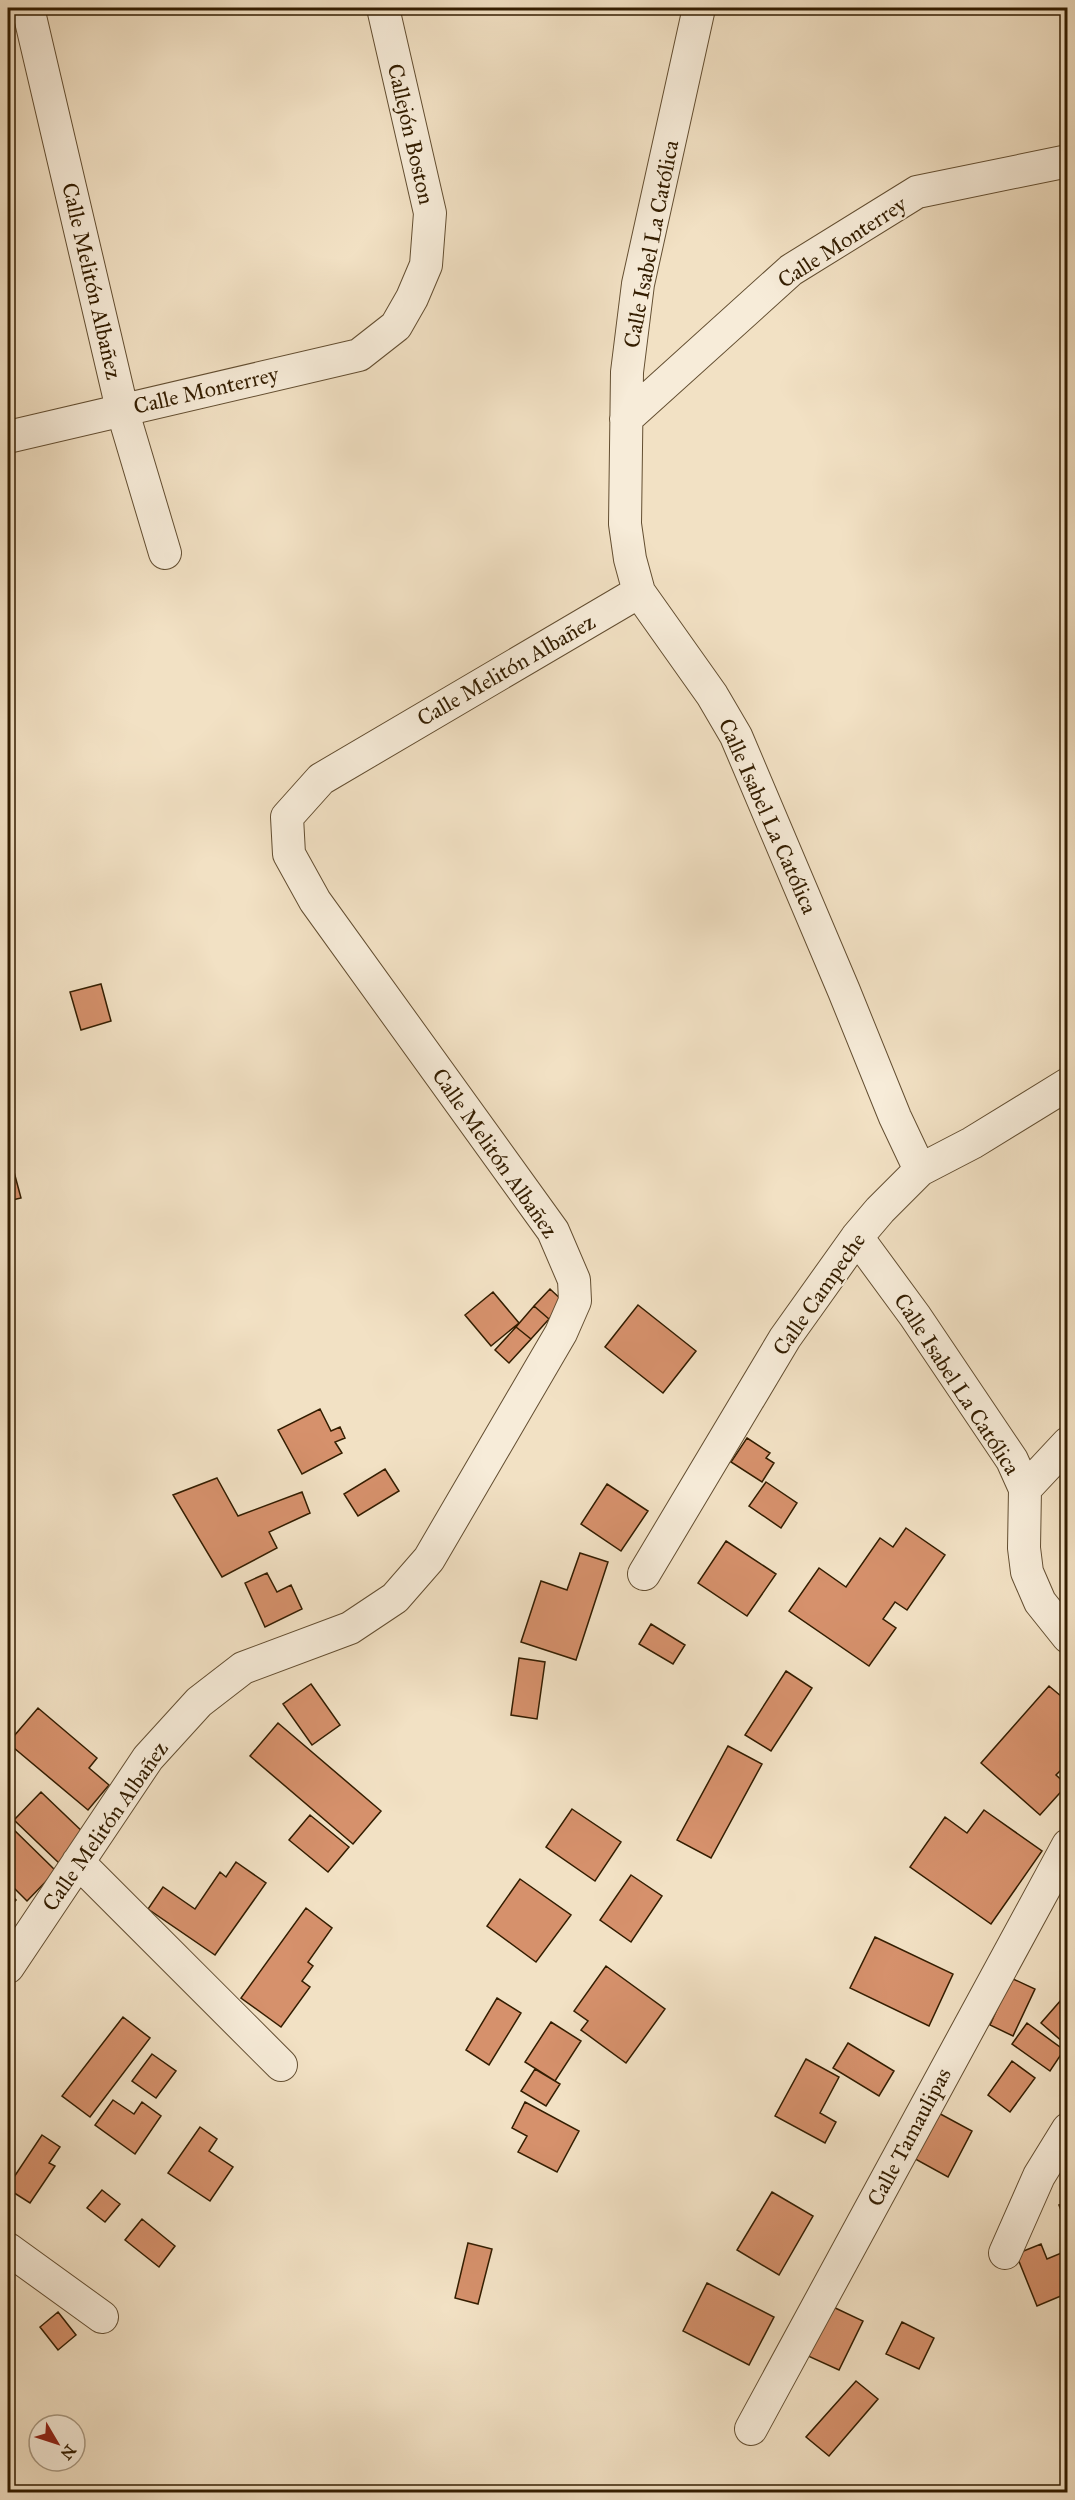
<svg xmlns="http://www.w3.org/2000/svg" width="1075" height="2500" viewBox="0 0 1075 2500" font-family="'IM FELL Great Primer',serif">
<rect width="100%" height="100%" fill="#f2e1c4"/>
<filter id="stains"><feTurbulence type="fractalNoise" baseFrequency=".00333" numOctaves="4"/><feColorMatrix values="0 0 0 0 .2 0 0 0 0 .09 0 0 0 0 .02 0 0 0 .5 -.17"/></filter>
<radialGradient id="worn" r=".72"><stop offset=".6" stop-color="#630" stop-opacity="0"/><stop offset="1" stop-color="#630" stop-opacity=".3"/></radialGradient>
<path fill="#d6916c" stroke="#331d00" stroke-width="1.5" d="M101 984 111 1021 81 1030 70 992Z
M10 1157 21 1198 8 1201V1158Z
M550 1289 564 1302 549 1319 534 1306Z
M493 1292 519 1323 491 1346 465 1315Z
M638 1305 696 1351 663 1393 605 1347Z
M534 1306 549 1319 531 1339 516 1327Z
M516 1327 531 1339 509 1363 495 1350Z
M320 1409 331 1431 340 1427 345 1438 335 1442 342 1453 302 1474 278 1430Z
M747 1438 770 1453 766 1458 774 1463 762 1482 731 1462Z
M385 1469 399 1491 358 1516 344 1494Z
M217 1478 238 1516 302 1492 310 1513 269 1532 277 1548 222 1577 173 1495Z
M766 1482 797 1503 781 1528 749 1506Z
M607 1484 648 1511 621 1551 581 1524Z
M906 1528 945 1555 907 1610 895 1602 883 1619 896 1628 869 1666 789 1611 819 1568 846 1587 880 1538 893 1547Z
M726 1541 776 1574 747 1616 698 1583Z
M580 1553 608 1562 576 1660 521 1642 541 1581 567 1590Z
M267 1573 277 1592 291 1585 302 1609 265 1627 245 1583Z
M651 1624 685 1645 673 1664 639 1644Z
M519 1658 545 1662 537 1719 511 1715Z
M786 1671 812 1688 771 1751 745 1735Z
M311 1684 340 1725 312 1745 283 1704Z
M1049 1686 1068 1702V1763L1056 1775 1067 1785 1040 1815 981 1763Z
M38 1708 97 1758 89 1768 109 1785 88 1810 8 1743Z
M278 1723 381 1811 353 1844 250 1756Z
M728 1746 762 1764 711 1858 677 1840Z
M41 1792 87 1836 60 1864 14 1820Z
M572 1809 621 1842 595 1881 546 1847Z
M984 1810 1042 1851 991 1924 910 1867 945 1817 967 1833Z
M310 1815 349 1847 328 1872 289 1840Z
M8 1824 56 1871 27 1901 8 1882Z
M236 1862 266 1883 215 1955 148 1909 163 1887 195 1909 220 1872 226 1877Z
M631 1875 662 1896 631 1942 600 1920Z
M520 1879 571 1915 536 1962 487 1926Z
M8 1892 16 1900 8 1908Z
M306 1908 332 1928 308 1962 313 1966 302 1981 310 1987 281 2027 241 1998Z
M875 1937 953 1974 929 2026 850 1988Z
M606 1966 665 2009 626 2063 581 2030 588 2021 574 2011Z
M1011 1978 1035 1989 1013 2036 990 2025Z
M1068 1992V2039L1064 2043 1041 2023Z
M497 1998 521 2013 489 2065 466 2050Z
M123 2017 150 2038 90 2117 62 2096Z
M551 2022 581 2041 555 2081 525 2062Z
M1027 2023 1064 2050 1050 2071 1012 2044Z
M848 2043 894 2071 879 2096 833 2068Z
M152 2054 176 2071 156 2098 132 2081Z
M806 2059 839 2077 820 2113 836 2122 825 2143 775 2116Z
M1012 2061 1035 2078 1010 2112 988 2095Z
M535 2069 560 2084 546 2106 521 2091Z
M113 2100 134 2114 142 2102 161 2116 135 2154 95 2125Z
M525 2102 579 2131 557 2172 518 2152 527 2136 512 2128Z
M933 2110 972 2131 948 2177 908 2155Z
M200 2127 217 2139 209 2151 233 2167 210 2201 168 2173Z
M42 2135 60 2147 49 2163 55 2166 30 2203 8 2189V2186Z
M102 2190 120 2204 105 2222 87 2208Z
M772 2192 813 2216 779 2275 737 2250Z
M1068 2202V2229L1059 2205Z
M142 2219 175 2246 159 2267 125 2240Z
M468 2243 492 2249 478 2304 455 2298Z
M1041 2244 1047 2259 1066 2251 1068 2293 1037 2306 1016 2254Z
M707 2283 774 2317 749 2365 683 2331Z
M831 2306 863 2321 839 2370 808 2356Z
M58 2312 76 2335 58 2350 40 2327Z
M902 2322 934 2338 919 2369 886 2354Z
M856 2381 878 2399 829 2456 806 2437Z"/>
<g fill="none" stroke-linecap="round" stroke-linejoin="round">
<defs>
<path id="street" d="M28 8 122 409 165 553
M699 8 638 284 627 372 625 524 630 559 639 592 712 695 736 736 844 991 895 1117 920 1170
M626 419 791 270 917 192 1068 161
M8 437 359 355 396 326 412 298 426 265 430 213 383 8
M857 1237 915 1316 1012 1460 1025 1489 1024 1548 1027 1572 1040 1602 1068 1637
M1025 1489 1068 1443
M644 1574 785 1338 857 1237 880 1210 920 1170 972 1143 1068 1084
M78 1862 281 2065
M8 1967 148 1758 199 1702 243 1668 350 1628 395 1598 429 1559 561 1333 575 1301 574 1280 553 1231 315 901 289 854 287 817 321 779 639 592
M8 2249 102 2317
M1005 2253 1039 2176 1068 2129
M751 2429 1068 1845"/>
</defs>
<use href="#street" stroke="#634e31" stroke-width="34"/>
<use href="#street" stroke="#f7ecd9" stroke-width="32"/>
</g>
<g text-anchor="middle" dominant-baseline="central" stroke-width="4.5" stroke-linejoin="round" paint-order="stroke">
<g font-size="22" fill="#331d00" stroke="#f7ecd9">
<text transform="translate(411 134) rotate(77)">Callejón Boston</text>
<text transform="translate(842 242) rotate(-33)">Calle Monterrey</text>
<text transform="translate(651 244) rotate(-79)">Calle Isabel La Católica</text>
<text transform="translate(92 281) rotate(77)">Calle Melitón Albañez</text>
<text transform="translate(206 390) rotate(-13)">Calle Monterrey</text>
<text transform="translate(506 670) rotate(-30)">Calle Melitón Albañez</text>
<text transform="translate(768 816) rotate(66)">Calle Isabel La Católica</text>
<text transform="translate(495 1153) rotate(55)">Calle Melitón Albañez</text>
<text transform="translate(819 1294) rotate(-55)">Calle Campeche</text>
<text transform="translate(957 1384) rotate(57)">Calle Isabel La Católica</text>
<text transform="translate(105 1826) rotate(-55)">Calle Melitón Albañez</text>
<text transform="translate(909 2137) rotate(-62)">Calle Tamaulipas</text>
</g>
</g>
<rect width="1075" height="2500" fill="none" stroke="#f2e1c4" stroke-width="30"/>
<rect x="9" y="9" width="1057" height="2482" fill="none" stroke="#331d00" stroke-width="3"/>
<rect x="15" y="15" width="1045" height="2470" fill="none" stroke="#331d00" stroke-width="1.5"/>
<g transform="translate(57 2443) rotate(129)"><circle r="28" fill="#f7ecd9" stroke="#a99982" stroke-width="1.5"/>
<path d="M0-4.5L10 22L0 15L-10 22Z" fill="#8f2418"/>
<text y="-9" font-size="16" font-weight="bold" text-anchor="middle" fill="#331d00">N</text>
</g>
<rect width="100%" height="100%" filter="url(#stains)"/>
<rect width="100%" height="100%" fill="url(#worn)"/>
</svg>
